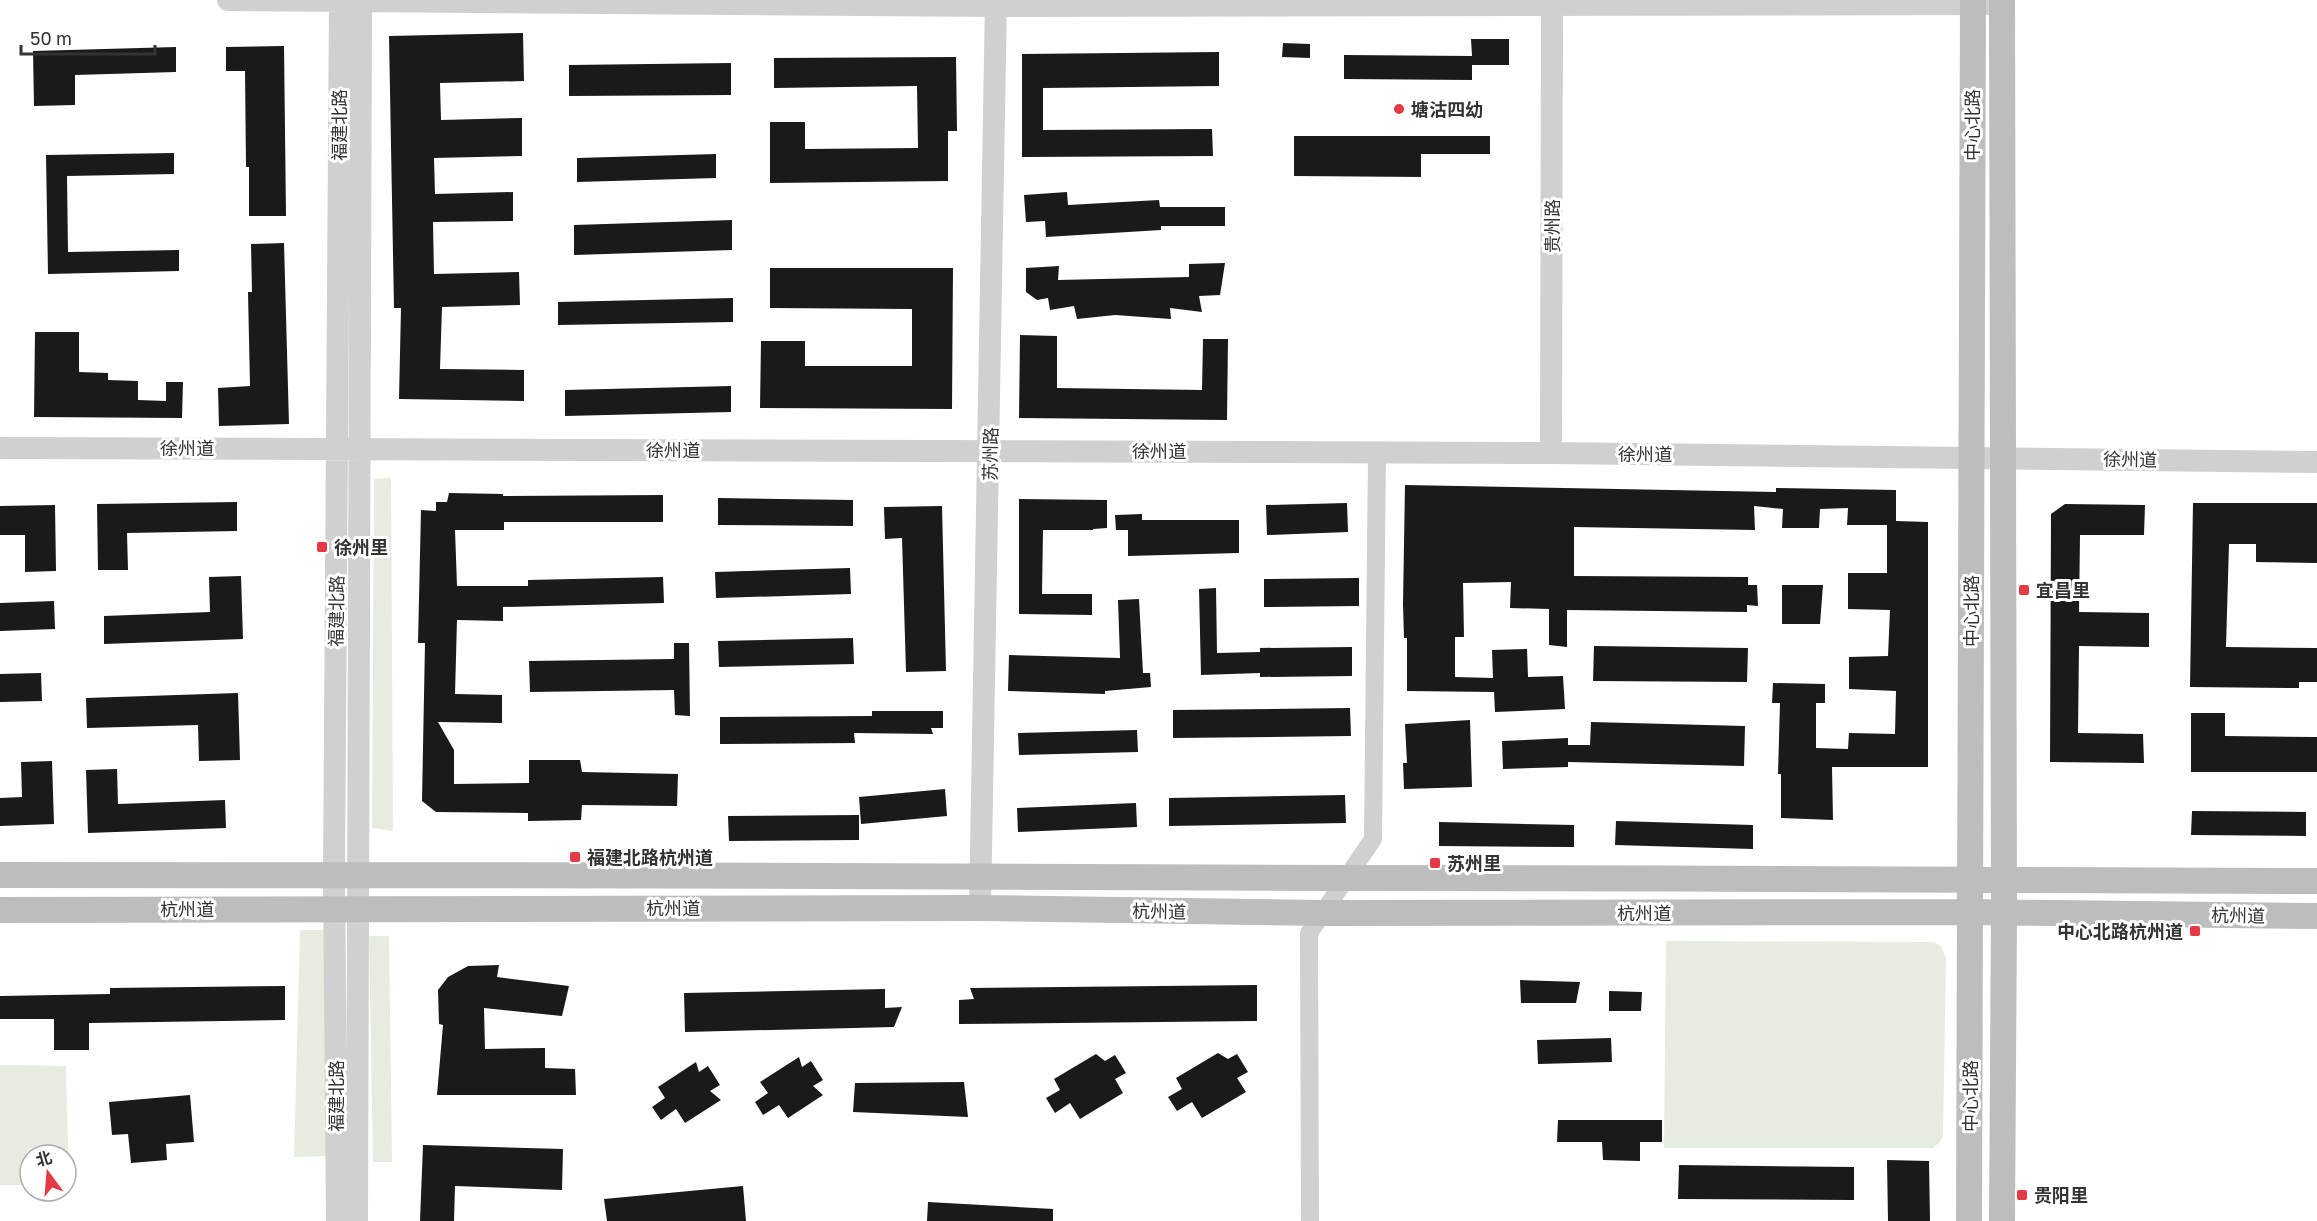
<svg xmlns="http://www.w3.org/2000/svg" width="2317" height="1221" viewBox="0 0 2317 1221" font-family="'Golos Text','Noto Sans SC',sans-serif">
<rect width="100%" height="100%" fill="#fff"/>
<path fill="#e6ecdf" d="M391 478 393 831 372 828 374 479Z
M300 930H327L326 1156 294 1157Z
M369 936H389L392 1162H373Z
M1666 941 1934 942 1941 946 1946 958 1943 1135 1940 1142 1933 1148H1664Z
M0 1065 66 1066 69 1184H66V1155H30V1185H0Z"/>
<path fill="#1a1a1a" d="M523 33 524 81 440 83 441 120 522 118V156L434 158 435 194 513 192V221L433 222 434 274 519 272 520 305 442 307 440 369 524 370V401L399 399 401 308H394L389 36Z
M1471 39H1509V65H1472V80L1344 79V55L1472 56Z
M1283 43 1310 44V58L1282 57Z
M284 46 286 216H249V167H246L245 71H226V47Z
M176 47V72L75 75V105L34 106 33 51Z
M1219 52V86L1043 88V130L1212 129 1213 156 1022 157V54Z
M956 57 957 131H948V181L770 183V122H805V149L918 148 917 86 774 88V58Z
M731 63V95L569 96V65Z
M1294 136H1490V154H1421V177L1294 176Z
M174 153V174L67 176 68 252 179 250V271L48 274 46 155Z
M716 154V178L577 182V158Z
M1067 192 1068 205 1159 200 1160 207H1225V226H1161V230L1046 237 1045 221 1026 222 1024 195Z
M732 220V250L574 255V225Z
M284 243 289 424 219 426 218 388 250 386 248 292H252L251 244Z
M1225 263 1220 295 1199 296 1202 312 1170 308 1171 319 1115 315 1077 319 1074 306 1050 310 1048 298 1037 300 1026 292V268L1059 266 1058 280 1189 277V264Z
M770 268H953L952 409 760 408 761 341H805V366H912V309L770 308Z
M733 298V322L558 325V302Z
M35 332H79V372L108 373V380L138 381V400L166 401V382H183L182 418 34 417Z
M1020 335 1057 336V388L1202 390 1203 339H1228L1227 420 1019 418Z
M731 386V412L565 416V390Z
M1405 485 1776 492V488L1896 490V521L1928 522V767H1832L1833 820 1781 818V774H1778L1780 703H1772L1773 683 1825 684V703H1816V748L1848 749 1849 733 1895 734 1896 691 1849 689V657L1888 656 1890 610 1848 609V573H1887V525H1847L1848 508 1820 509 1819 528H1782L1783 509 1754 506 1755 530 1574 527V576L1748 577V585H1757L1758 606 1747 605V612L1567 610V647L1549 645V609L1510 608 1511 582 1463 583 1464 637H1455V677L1493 678 1492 650 1527 649 1528 677 1563 676 1565 709 1495 712 1494 692 1407 691V638H1404L1403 605Z
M449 493 503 494V496L663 495V522H504V530H455L457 586H528V580L663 577 664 603 503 607V621L457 620 455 694 502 695V723L438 722 454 750V784L529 783V760H580L582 772 678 774 677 806 582 805 581 820 528 821V813L436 812 422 801 425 643H418L421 510 436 511V502H447Z
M718 498 853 500V526L718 525Z
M1019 499 1107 500V528L1093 529V530H1043L1042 594H1092V615L1019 614Z
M237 502V531L127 533 128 570H98L97 504Z
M1347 503 1348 532 1267 535 1266 505Z
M2193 503H2317V563L2256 562V544H2229L2226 647 2317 648V682H2299V688L2190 687Z
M2065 504 2145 505 2144 535H2080L2079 612 2149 613V647L2079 646 2078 733 2143 734 2144 763 2050 762 2051 514Z
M55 505 56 571 25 572V535H0V506Z
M942 506 946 671 906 672 902 538 885 539 884 507Z
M1142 514V520H1239V553L1128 556V530H1116L1115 515Z
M850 568 851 594 716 598 715 572Z
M241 576 243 639 104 644V616L210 612 209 577Z
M1359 578V606L1264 607V579Z
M1782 585H1823L1820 624H1782Z
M1216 588 1217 653 1260 652V648L1352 647V676L1260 677V673L1201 675 1199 589Z
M1139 599 1143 673H1150L1151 687 1105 691V694L1008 691 1009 655 1120 658 1118 600Z
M54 601 55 629 0 631V603Z
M853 638 854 664 719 667 718 641Z
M674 643H689L690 716 675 715 674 690 530 692 529 661 674 659Z
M1594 646 1748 648 1747 682 1593 681Z
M41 673 42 701 0 702V674Z
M238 693 240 760 199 761 198 725 87 728 86 698Z
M1350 708 1351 736 1173 738V710Z
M872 711H943V728H931L933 734 854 733 855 743 720 744V717L872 716Z
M2191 713H2225V736L2317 737V772H2191Z
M1470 720 1472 787 1404 789 1403 763H1407L1405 724Z
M1591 722 1745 726 1744 766 1568 762V767L1503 769 1502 741 1568 738V745H1590Z
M1137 730 1138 752 1019 755 1018 733Z
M52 761 54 824 0 826V798L22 797 21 762Z
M117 769 118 804 225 800 226 828 88 833 86 770Z
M945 789 947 816 861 824 859 797Z
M1345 795 1346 823 1169 826V798Z
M1136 803 1137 827 1018 832 1017 808Z
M2192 811 2306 812V836L2191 835Z
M859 815V840L729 841 728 816Z
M1616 821 1753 825V849L1615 845Z
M1439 822 1574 825V847L1439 846Z
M499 965 497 977 569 986 562 1016 484 1008 485 1049 545 1048V1068L575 1069 576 1095H437L443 1025 439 1024 438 990 448 977 468 966Z
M1520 980 1580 982 1576 1003H1521Z
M1257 985V1021L959 1024V1000L974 999 970 988Z
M285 986V1020L89 1023V1050H54V1019H0V996L110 994V988Z
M885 989V1008L902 1007 894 1027 685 1032 684 993Z
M1609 991 1642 992 1641 1011H1609Z
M1611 1038 1612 1062 1538 1064 1537 1040Z
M1218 1053 1228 1059 1237 1054 1248 1072 1237 1078 1246 1092 1202 1118 1192 1102 1177 1111 1168 1097 1182 1089 1176 1078Z
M1096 1054 1105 1061 1115 1055 1126 1073 1115 1079 1123 1093 1080 1119 1070 1103 1055 1113 1046 1098 1060 1090 1054 1079Z
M799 1057 802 1067 811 1061 823 1080 813 1086 823 1095 788 1118 779 1105 763 1115 755 1102 768 1093 760 1082Z
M696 1062 699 1072 708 1066 720 1085 710 1091 721 1100 685 1123 676 1109 661 1120 652 1107 665 1098 658 1087Z
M964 1082 968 1117 853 1112 855 1083Z
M190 1095 194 1142 166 1144 167 1160 131 1163 128 1134 112 1135 109 1102Z
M1558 1120H1662V1142H1640V1161L1603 1160 1602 1142H1557Z
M423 1145 563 1149 562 1190 455 1186 454 1221H420Z
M1887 1160 1929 1161 1930 1221H1888Z
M1679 1165 1854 1167V1200L1678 1199Z
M743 1186 746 1221H607L604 1199Z
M928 1202 1053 1209V1221H927Z"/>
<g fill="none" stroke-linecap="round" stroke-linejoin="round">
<path stroke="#d0d0d0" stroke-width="18" d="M1310 1221 1309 933 1373 839 1377 452"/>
<path stroke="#d0d0d0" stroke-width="22" d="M228 0 996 6 2002 4
M0 448 1551 453 2317 462
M1551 453 1552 0
M980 908 996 0
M337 1221 334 874 340 0
M357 1221 361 0"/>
<path stroke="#bdbdbd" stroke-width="26" d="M2002 0 2004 913 2002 1221
M0 875C446 873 893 877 1339 878 1665 879 1991 878 2317 881
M0 910 980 908 1324 913 1970 912 2317 916
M1969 1221 1973 0"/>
</g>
<g fill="#e63946" stroke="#fff" stroke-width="2">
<circle cx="1399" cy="109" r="6"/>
<rect x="316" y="541" width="12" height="12" rx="3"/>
<rect x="2018" y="584" width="12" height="12" rx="3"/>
<rect x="569" y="851" width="12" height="12" rx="3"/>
<rect x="1429" y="857" width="12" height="12" rx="3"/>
<rect x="2189" y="925" width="12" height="12" rx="3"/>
<rect x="2016" y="1189" width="12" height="12" rx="3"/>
</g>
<g text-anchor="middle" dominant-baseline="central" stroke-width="6" stroke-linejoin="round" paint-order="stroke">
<g font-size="18" font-weight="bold" fill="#333" stroke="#fff" text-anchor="start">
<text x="1411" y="109">塘沽四幼</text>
<text x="334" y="547">徐州里</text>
<text x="2036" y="590">宜昌里</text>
<text x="587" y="857">福建北路杭州道</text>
<text x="1447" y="863">苏州里</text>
<text x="2183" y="931" text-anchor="end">中心北路杭州道</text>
<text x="2034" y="1195">贵阳里</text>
</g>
<g font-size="18" fill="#333" stroke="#fff">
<text transform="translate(339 125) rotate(-90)">福建北路</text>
<text transform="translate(1972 125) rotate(-90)">中心北路</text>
<text transform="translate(1552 226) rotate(-90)">贵州路</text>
<text x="187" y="448">徐州道</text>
<text x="673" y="450">徐州道</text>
<text x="1159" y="451">徐州道</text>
<text transform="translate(990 454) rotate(-89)">苏州路</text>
<text x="1645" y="454">徐州道</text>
<text transform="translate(2130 459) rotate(1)">徐州道</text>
<text transform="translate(336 611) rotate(-89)">福建北路</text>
<text transform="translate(1971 611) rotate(-90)">中心北路</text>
<text x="673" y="908">杭州道</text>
<text x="187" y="909">杭州道</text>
<text transform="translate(1159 911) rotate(1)">杭州道</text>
<text x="1644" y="913">杭州道</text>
<text transform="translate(2238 915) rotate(1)">杭州道</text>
<text transform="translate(336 1096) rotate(-90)">福建北路</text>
<text transform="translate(1970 1096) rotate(-90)">中心北路</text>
</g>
</g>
<g transform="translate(48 1173) rotate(344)"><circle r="28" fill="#ffffff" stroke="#adadad" stroke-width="1.5"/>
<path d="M0-4.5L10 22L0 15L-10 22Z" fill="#e63946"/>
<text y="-9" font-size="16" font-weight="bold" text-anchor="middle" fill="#333333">北</text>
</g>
<path d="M21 45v9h134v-9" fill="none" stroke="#333333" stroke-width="3"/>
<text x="30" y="45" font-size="18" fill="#333333" stroke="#ffffff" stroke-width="4.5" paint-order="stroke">50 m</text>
</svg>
